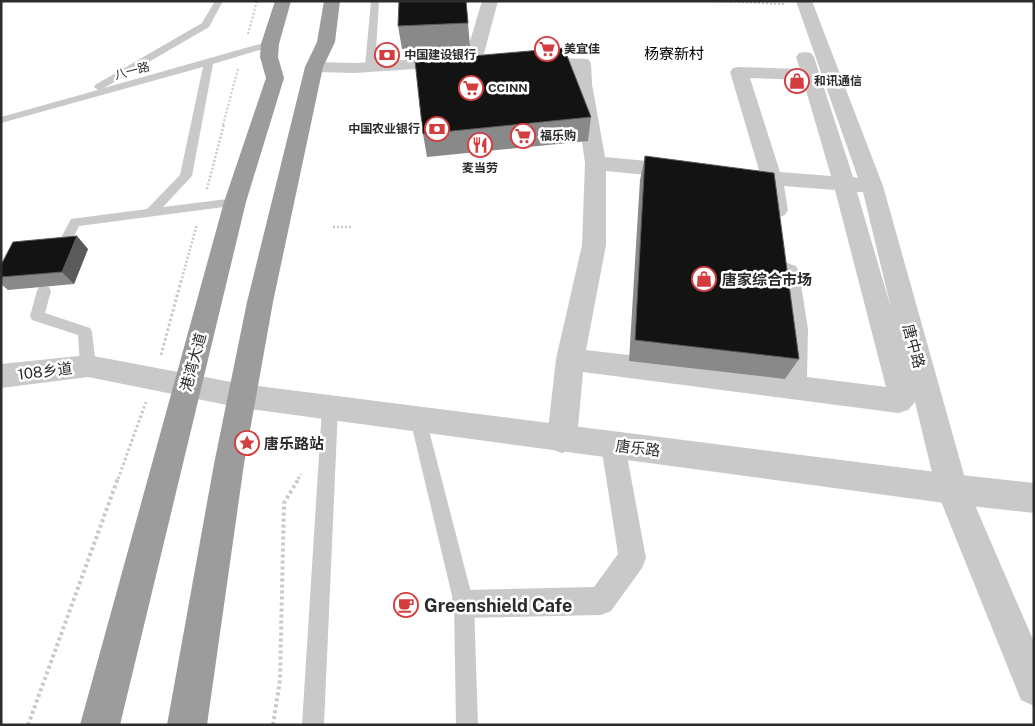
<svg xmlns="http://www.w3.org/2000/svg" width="1035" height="726" viewBox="0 0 1035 726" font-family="'Public Sans','Noto Sans SC',sans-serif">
<rect width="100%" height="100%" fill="#fff"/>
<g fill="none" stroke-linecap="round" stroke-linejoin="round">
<path stroke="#c9c9c9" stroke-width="2" stroke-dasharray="2 2" stroke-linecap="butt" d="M714 1 784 4
M248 34 257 1
M223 125 238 69"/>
<path stroke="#c9c9c9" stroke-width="2.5" stroke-dasharray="2 2" stroke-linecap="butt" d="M207 189 224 124
M333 227H351
M181 282 197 224"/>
<path stroke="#c9c9c9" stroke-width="3" stroke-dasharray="2.5 2.5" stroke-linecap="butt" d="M161 355 181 281
M118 479 146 402
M298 479 301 474"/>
<path stroke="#c9c9c9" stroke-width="4" stroke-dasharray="3 3" stroke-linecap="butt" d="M28 725 118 478
M273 725 280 680 284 503 299 478"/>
<path fill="#c9c9c9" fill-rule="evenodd" d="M215 1H223L209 27 104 88 267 42H273V46L213 64 192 176 163 207 235 198 239 199 241 202 239 205 79 226 67 250H57L56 247 71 219 147 209 180 175 203 67 1 123V117L98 90 94 87 95 85 202 23Z
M371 1H379L375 67 370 70 365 67Z
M44 286 49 287 51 291 45 313 90 328 92 332 96 366 93 370 88 372 83 370 80 366 78 335 32 320 30 316 37 291 39 287Z
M330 401 336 403 338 408 324 725H302L322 408 324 403Z
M418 412 424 414 426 419 474 604 478 725H456L454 604 410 419 412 414Z"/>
<path fill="#c9c9c9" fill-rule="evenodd" d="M613 434 622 437 625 445 646 558 642 568 611 611 601 615 464 618 454 614 450 604 454 594 464 590 594 587 618 554 601 445 604 437Z"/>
<path fill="#c9c9c9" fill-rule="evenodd" d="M482 1H498L482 61 479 65 473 66 467 65 464 61Z
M796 1H812L883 186 968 489 1034 642V706L1021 700 936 489 915 402 908 410 898 413 583 372 577 439 573 449 562 453 551 449 547 439 556 359 582 245 585 163 574 84 573 68 527 66 524 62 527 58 533 57 588 59 591 63 592 84 605 157 679 164 687 166 690 171 687 176 679 178 606 171V245L586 350 780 373 781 329 775 272 778 266 787 263 796 266 799 272 808 329 807 377 886 387 835 190 784 186 788 210 785 215 777 218 769 215 766 210 762 184 747 182 744 177 747 172 759 170 730 72 733 68 739 67 800 69 796 57 799 53 805 52 811 53 814 57 853 177 858 178ZM750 78 803 80 831 176 780 172ZM857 192H863L891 308Z
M452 57 458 58 461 62 458 66 355 73 314 72 308 71 305 67 308 63 314 62 355 63Z
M88 355 242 384 252 387 256 396 252 405 242 408 88 377 1 388V364Z"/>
<path fill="#c9c9c9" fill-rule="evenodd" d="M242 384 952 474 1034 483V513L952 504 242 408 232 405 228 396 232 387Z"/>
<path fill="#9c9c9c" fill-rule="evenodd" d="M275 1H291L279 44 278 57 284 78 246 202 120 725H80L224 202 266 78 260 57 261 44Z
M324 1H340L335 42 323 67 273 302 244 464 207 725H167L214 464 247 302 305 67 317 42Z"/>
</g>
<path fill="#898989" d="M468 23 470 46 402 49 398 26Z
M591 117 588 141 427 157 423 134Z
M645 156 799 359 785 379 629 361 640 180Z
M88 249 74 284 8 290 1 284V265Z"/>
<path fill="#5a5a5a" d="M77 236 88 249 74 284 62 272Z"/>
<path fill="#131313" stroke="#5a5a5a" d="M399 1H466L468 23 398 26Z
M564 48 591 117 423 134 415 61Z
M645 156 774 173 799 359 635 340Z
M77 236 62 272 1 277V265L13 242Z"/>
<defs>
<symbol id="supermarket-ring" viewBox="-11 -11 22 22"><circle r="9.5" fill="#fff" stroke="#d43d3f" stroke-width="1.5"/><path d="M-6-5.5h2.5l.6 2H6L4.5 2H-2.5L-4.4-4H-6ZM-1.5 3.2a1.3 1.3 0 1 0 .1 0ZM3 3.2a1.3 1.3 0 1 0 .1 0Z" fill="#d43d3f"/></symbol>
<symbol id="bank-ring" viewBox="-11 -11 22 22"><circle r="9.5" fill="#fff" stroke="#d43d3f" stroke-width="1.5"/><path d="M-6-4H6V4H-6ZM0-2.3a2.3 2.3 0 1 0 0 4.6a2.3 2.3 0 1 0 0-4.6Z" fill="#d43d3f"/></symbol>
<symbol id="shop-ring" viewBox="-11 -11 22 22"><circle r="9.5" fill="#fff" stroke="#d43d3f" stroke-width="1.5"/><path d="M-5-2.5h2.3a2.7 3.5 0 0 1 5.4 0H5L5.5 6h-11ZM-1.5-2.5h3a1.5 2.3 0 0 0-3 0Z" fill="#d43d3f"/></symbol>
<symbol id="restaurant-ring" viewBox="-11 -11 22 22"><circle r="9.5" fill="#fff" stroke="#d43d3f" stroke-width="1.5"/><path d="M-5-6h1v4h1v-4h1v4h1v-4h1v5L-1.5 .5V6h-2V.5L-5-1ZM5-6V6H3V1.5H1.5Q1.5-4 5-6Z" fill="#d43d3f"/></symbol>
<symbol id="sight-ring" viewBox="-11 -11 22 22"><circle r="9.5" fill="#fff" stroke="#d43d3f" stroke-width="1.5"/><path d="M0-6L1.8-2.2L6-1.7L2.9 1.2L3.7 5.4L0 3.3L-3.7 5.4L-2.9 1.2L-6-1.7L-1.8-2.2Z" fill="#d43d3f"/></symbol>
<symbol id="cafe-ring" viewBox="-11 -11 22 22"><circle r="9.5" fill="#fff" stroke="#d43d3f" stroke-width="1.5"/><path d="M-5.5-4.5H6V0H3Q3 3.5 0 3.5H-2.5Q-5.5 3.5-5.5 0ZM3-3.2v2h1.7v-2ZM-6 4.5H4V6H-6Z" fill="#d43d3f"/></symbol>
</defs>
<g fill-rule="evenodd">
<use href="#supermarket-ring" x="533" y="35" width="28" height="28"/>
<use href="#bank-ring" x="373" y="41" width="28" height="28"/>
<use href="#shop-ring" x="783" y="67" width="28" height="28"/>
<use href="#supermarket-ring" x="457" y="74" width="28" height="28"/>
<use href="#bank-ring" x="423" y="115" width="28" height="28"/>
<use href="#supermarket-ring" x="509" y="122" width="28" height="28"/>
<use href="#restaurant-ring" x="466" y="131" width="28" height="28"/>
<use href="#shop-ring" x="690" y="265" width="28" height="28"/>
<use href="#sight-ring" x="233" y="429" width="28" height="28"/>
<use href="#cafe-ring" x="392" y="591" width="28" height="28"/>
</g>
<g text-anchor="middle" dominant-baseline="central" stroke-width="5" stroke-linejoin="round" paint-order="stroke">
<g font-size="12" font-weight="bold" fill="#2c2c2c" stroke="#fff" text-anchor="start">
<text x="564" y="49">美宜佳</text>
<text x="404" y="55">中国建设银行</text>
<text x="814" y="81">和讯通信</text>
<text x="488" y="88">CCINN</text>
<text x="420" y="129" text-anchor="end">中国农业银行</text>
<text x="540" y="136">福乐购</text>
<text x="480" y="168" text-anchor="middle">麦当劳</text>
</g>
<g font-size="12" fill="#2c2c2c" stroke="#fff">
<text transform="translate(132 71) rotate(-15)">八一路</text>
</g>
<g font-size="15" fill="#000" stroke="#fff">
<text x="674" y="53">杨寮新村</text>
</g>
<g font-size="15" font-weight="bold" fill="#2c2c2c" stroke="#fff" text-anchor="start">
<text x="722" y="279">唐家综合市场</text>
<text x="264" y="443">唐乐路站</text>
</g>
<g font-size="15" fill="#2c2c2c" stroke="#fff">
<text transform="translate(914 346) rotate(75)">唐中路</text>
<text transform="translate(193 362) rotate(-75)">港湾大道</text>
<text transform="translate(45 371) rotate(-7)">108乡道</text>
<text transform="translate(638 448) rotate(7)">唐乐路</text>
</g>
<g font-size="18" font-weight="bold" fill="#2c2c2c" stroke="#fff" text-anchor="start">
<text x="424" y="605">Greenshield Cafe</text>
</g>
</g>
<rect width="1035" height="726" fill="none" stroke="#2c2c2c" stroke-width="5"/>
</svg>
